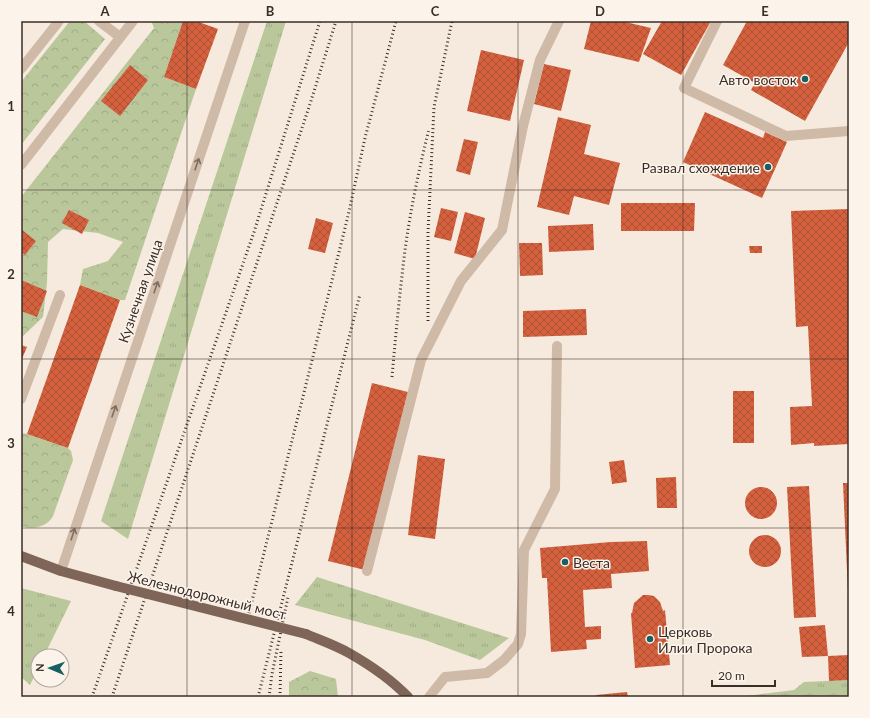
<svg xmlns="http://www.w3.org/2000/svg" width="870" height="718" viewBox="0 0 870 718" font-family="Lato,sans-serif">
<defs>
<pattern id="grass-tufts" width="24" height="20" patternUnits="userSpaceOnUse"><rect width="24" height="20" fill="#b9c79b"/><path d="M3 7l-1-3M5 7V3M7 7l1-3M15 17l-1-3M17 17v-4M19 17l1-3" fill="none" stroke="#a0ab86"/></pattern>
<pattern id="forest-crowns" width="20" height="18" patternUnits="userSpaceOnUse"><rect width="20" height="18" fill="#b9c79b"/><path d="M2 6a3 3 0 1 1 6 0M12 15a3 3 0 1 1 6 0" fill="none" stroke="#a0ab86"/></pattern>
<pattern id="building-cross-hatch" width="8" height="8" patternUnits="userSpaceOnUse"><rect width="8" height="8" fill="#d4603d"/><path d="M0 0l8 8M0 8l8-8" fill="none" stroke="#ad5033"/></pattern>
</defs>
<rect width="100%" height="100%" fill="#f5eadd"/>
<path fill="url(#grass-tufts)" d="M267 21H286L128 539 101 521Z
M317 577 509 638 480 660 425 640 295 605Z
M21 588 71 601 44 656H38V669L30 685 21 677Z
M849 680V697H739L794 690 804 682Z"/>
<path fill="url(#forest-crowns)" d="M70 21H84L105 39 21 145V82Z
M153 21H183L164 77 196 89 125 300H120L80 285 83 269 108 261 123 242 98 233 63 229 48 242 47 283 43 317 21 338V197L154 28 152 23Z
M21 433 27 434 68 448 71 451 73 460 53 516C47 527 33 530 21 526Z
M310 671 336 679 338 697H289V682Z"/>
<path fill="url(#building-cross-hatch)" d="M183 21H196L218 29 196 89 164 77Z
M591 21H621L651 28 639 62 584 49Z
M662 21H711L681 75 643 54Z
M747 21H843L849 24V42L805 121 751 90 755 83 723 65Z
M481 50 524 60 510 121 467 111Z
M544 64 571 70 561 111 534 104Z
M130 65 148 80 120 116 101 101Z
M705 112 763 138 765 132 787 142 762 198 683 162Z
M558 117 591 125 584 154 620 163 609 205 574 196 569 215 537 207Z
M464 139 478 142 470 175 456 171Z
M621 203H695L694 231H621Z
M441 208 458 212 451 241 434 237Z
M849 209V444L814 446V443L791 445 790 407 812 406 808 326 796 327 791 211Z
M69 210 89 220 82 234 62 223Z
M465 212 485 218 475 259 454 253Z
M316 218 333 223 325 253 308 249Z
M593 224 594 250 549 252 548 226Z
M21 229 36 241 25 255 21 252Z
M519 243H542L543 275 520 276Z
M749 246H762V253H750Z
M21 280 47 291 37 317 21 311Z
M80 285 120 300 68 448 27 434Z
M586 309 587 335 523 337V311Z
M21 345 27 347 21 361Z
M372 383 408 392 365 570 328 561Z
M733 391H754V443H733Z
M418 455 445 459 435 539 408 535Z
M624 460 627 482 612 484 609 462Z
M676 477 677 508H657L656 478Z
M843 483H849V592H848Z
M809 486 816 617 794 618 787 487Z
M745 503a16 16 0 1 1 32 0a16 16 0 1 1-32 0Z
M749 551a16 16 0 1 1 32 0a16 16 0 1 1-32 0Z
M647 541 649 571 611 574 612 588 583 590 585 627 601 626V639L586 640 587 649 551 652 547 578H542L540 548 611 542Z
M643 595H648L654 596 660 602 663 611 665 610 670 665 635 668 631 613H632L634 603Z
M825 625 828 656 849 655V680L829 681 828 656 802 657 799 627Z
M627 692 628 697H596V695Z"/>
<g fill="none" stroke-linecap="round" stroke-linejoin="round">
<path stroke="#cfb9a7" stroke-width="10" d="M99 21 120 37
M717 21 684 88 786 136 849 131
M21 69 59 21
M21 399 60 295
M367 571 421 360 461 281 502 230 523 126 540 60 559 21
M429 697 445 677 487 673 504 660 518 644 521 634 524 550 555 489 557 346"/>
<path stroke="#cfb9a7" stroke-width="10" d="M21 165 133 21
M61 571 245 21"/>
<path stroke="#7f6458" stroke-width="10" d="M21 556 61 571 116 586
M306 634C320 640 335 645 349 653 370 665 391 679 408 697"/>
<path stroke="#3b2e28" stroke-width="3" stroke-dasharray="1 3" stroke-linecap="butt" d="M428 321V232L434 107 452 21
M392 377C395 343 398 310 402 276 407 226 417 177 429 129
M248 617 348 216 365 138 396 21
M92 697 254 232 320 21
M112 697 310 104 336 21
M258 697 360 294
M269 697 272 674 288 597
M280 697 281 649"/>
<path stroke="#7f6458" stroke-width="10" d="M116 586 306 634"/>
</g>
<defs><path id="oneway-shaft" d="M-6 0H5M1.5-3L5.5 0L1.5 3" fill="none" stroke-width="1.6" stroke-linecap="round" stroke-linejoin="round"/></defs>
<g stroke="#7e6d61">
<use href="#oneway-shaft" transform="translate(197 164) rotate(-71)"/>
<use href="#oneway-shaft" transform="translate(156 287) rotate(-71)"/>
<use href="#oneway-shaft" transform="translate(114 411) rotate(-71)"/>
<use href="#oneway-shaft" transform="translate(73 534) rotate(-72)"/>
</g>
<path fill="none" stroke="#3b2e28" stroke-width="1" stroke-opacity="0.55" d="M187 21V697M352 21V697M518 21V697M683 21V697M21 190H849M21 359H849M21 528H849"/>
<g fill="#185e62" stroke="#fcf4eb" stroke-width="1.5">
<circle cx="805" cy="79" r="4"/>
<circle cx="768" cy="167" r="4"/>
<circle cx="565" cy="562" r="4"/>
<circle cx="650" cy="639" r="4"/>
</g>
<g text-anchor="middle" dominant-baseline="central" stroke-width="3" stroke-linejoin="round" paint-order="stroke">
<g font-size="14" fill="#3b2e28" stroke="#fcf4eb" text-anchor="end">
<text x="797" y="79">Авто восток</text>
<text x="760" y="167">Развал схождение</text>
<text x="573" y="562" text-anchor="start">Веста</text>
<text x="658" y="631" text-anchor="start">Церковь<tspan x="658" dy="16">Илии Пророка</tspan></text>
</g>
<g font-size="14" fill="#3b2e28" stroke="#fcf4eb">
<text transform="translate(140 291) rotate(-71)">Кузнечная улица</text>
<text transform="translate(207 595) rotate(14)">Железнодорожный мост</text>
</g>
</g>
<rect width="870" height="718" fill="none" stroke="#fcf4eb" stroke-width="44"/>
<g transform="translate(50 668) rotate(272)"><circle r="19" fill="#fcf4eb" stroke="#afa59d"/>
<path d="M0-3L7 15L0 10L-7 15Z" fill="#185e62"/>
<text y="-6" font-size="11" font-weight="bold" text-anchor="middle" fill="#3b2e28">N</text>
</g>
<path d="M712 680v6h63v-6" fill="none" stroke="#3b2e28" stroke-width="2"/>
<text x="718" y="680" font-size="12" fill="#3b2e28" stroke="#fcf4eb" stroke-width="3" paint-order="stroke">20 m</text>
<rect x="22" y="22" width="826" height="674" fill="none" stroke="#3b2e28" stroke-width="1.5"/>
<g font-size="13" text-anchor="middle" font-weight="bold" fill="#3b2e28">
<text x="105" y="16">A</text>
<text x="270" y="16">B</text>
<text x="435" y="16">C</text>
<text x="600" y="16">D</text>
<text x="765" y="16">E</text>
<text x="11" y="111">1</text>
<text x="11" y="279">2</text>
<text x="11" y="448">3</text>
<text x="11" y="616">4</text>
</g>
</svg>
